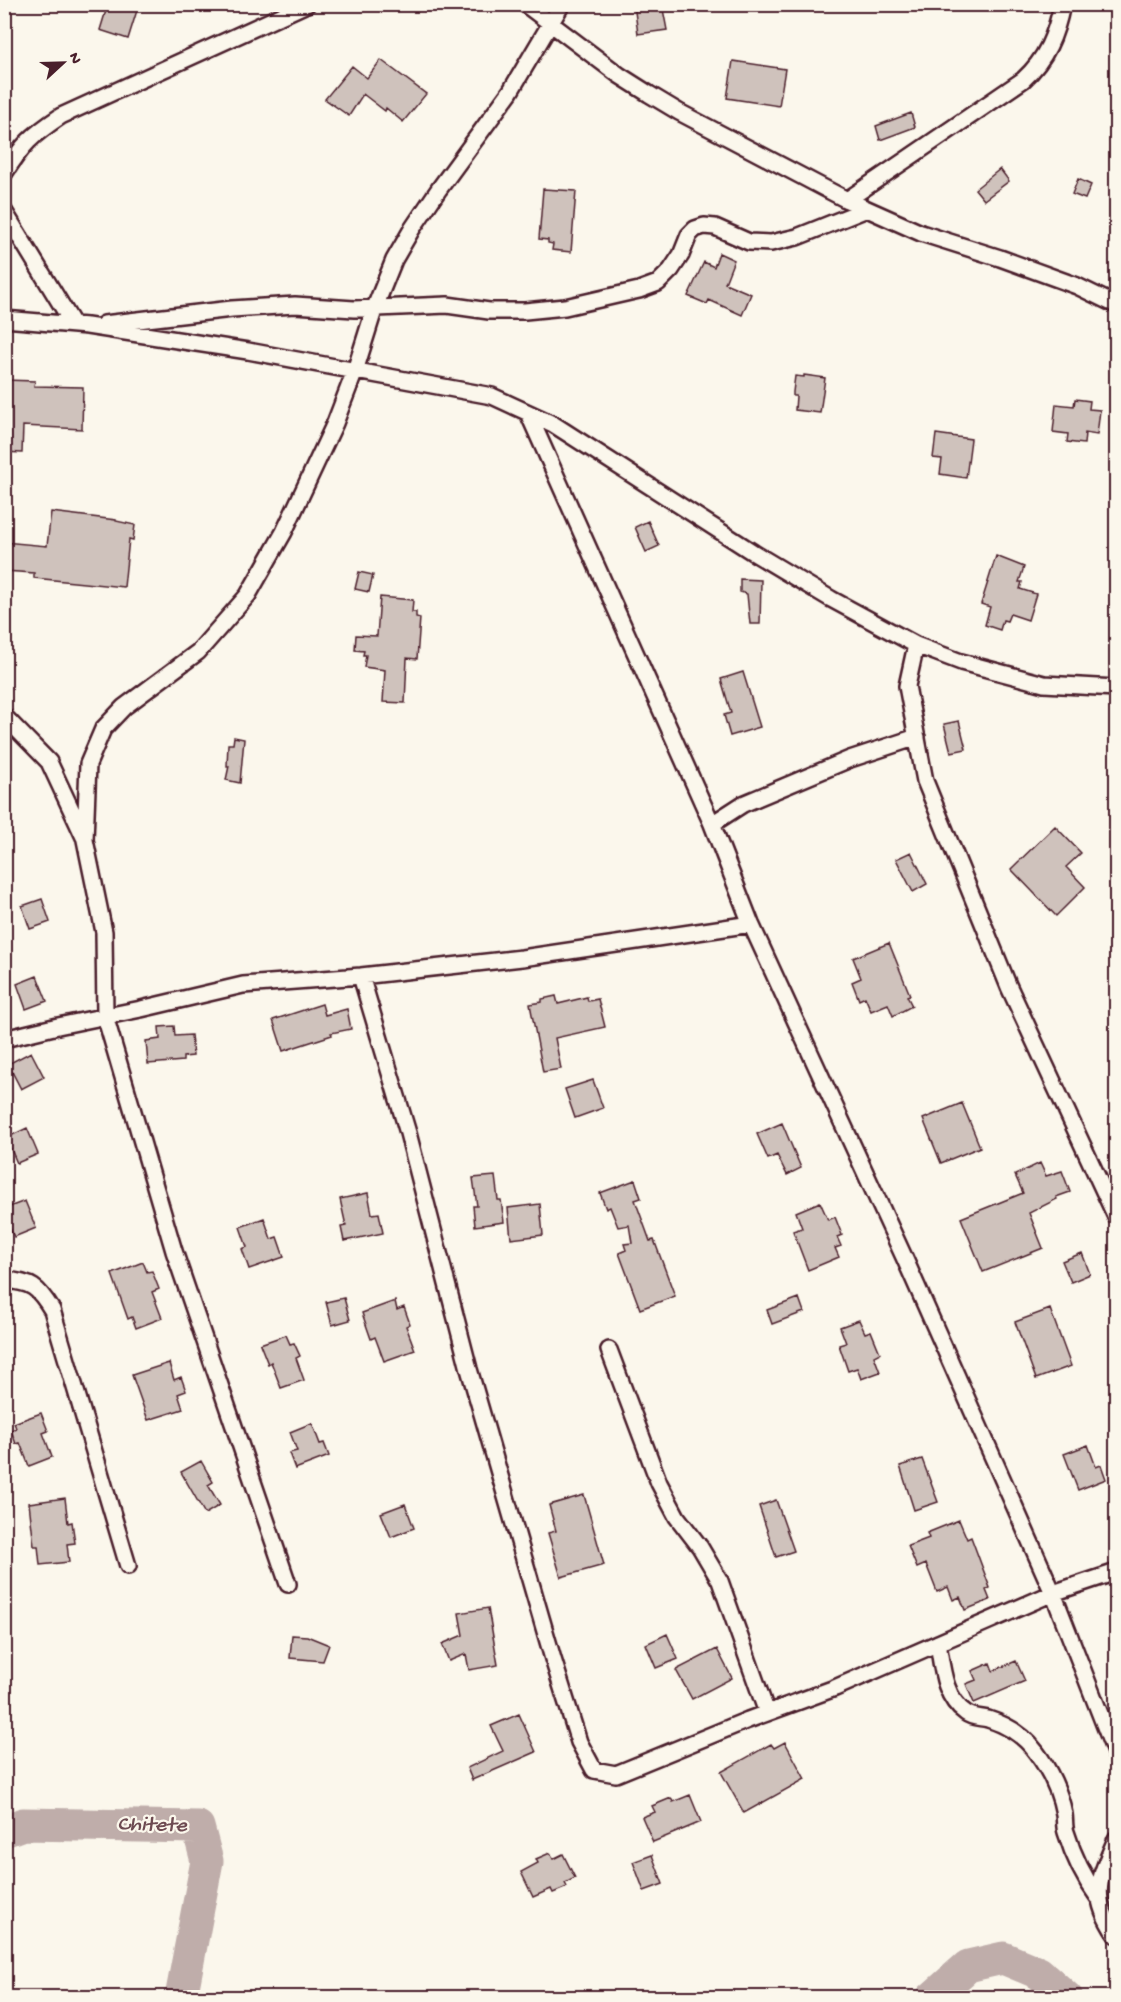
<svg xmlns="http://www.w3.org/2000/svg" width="1121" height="2002" viewBox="0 0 1121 2002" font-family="'Gochi Hand',sans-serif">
<rect width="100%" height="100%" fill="#fbf7ec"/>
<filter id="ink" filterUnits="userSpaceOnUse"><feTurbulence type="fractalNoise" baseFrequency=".0167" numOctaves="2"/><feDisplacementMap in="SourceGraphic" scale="12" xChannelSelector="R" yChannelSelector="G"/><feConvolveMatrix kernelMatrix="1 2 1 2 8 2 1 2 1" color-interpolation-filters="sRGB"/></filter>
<g filter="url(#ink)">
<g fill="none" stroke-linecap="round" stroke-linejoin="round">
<path stroke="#bfadaa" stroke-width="33" d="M4 1831 23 1824 198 1827 207 1861 181 1998
M932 1998 968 1966 1003 1958 1039 1973 1067 1998"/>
</g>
<path fill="#cfc2bc" stroke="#4a1f2b" stroke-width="1.5" d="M108 4H139L128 39 100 30Z
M634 4H662L667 30 638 34Z
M381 60 426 94 403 122 386 108 385 111 363 94 349 116 325 99 352 66 367 78Z
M733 61 785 69 779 106 727 98Z
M911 113 915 127 880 140 876 126Z
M1000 169 1009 181 984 200 975 189Z
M1078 179 1091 185 1085 199 1072 194Z
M543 189 576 191 571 252 552 250 553 244 548 243V240L539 239Z
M719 253 734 260 725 283 751 294 742 315 709 300 707 304 688 296 704 262 714 267Z
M804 375 825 378 820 413 795 410 796 396H793V392L795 376 804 377Z
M4 380 35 381 34 386 83 387 82 429 23 426 22 453 4 452Z
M1075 399 1090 401 1089 409 1100 410 1097 435 1085 433 1084 444 1067 442 1068 434 1053 432 1056 404 1074 406Z
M936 434 971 439 966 478 940 474 942 459 933 458Z
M51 512 116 520V521L135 525 133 540 129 539 124 587 34 578V573L4 571V542L47 546Z
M648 521 659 546 646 552 635 527Z
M996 556 1024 567 1019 582H1022L1020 589 1036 594 1028 620 1010 614 1007 621 1003 620 1000 630 985 625 990 607 981 604Z
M359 572 373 575 369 592 355 589Z
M740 579 761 580 760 624H750L747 594 740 592Z
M380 597 413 600 412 612H416V617L420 618 417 659 407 658 405 703 383 702 385 670 364 667 366 655H363L364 651 355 650 356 635 377 636Z
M743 672 760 727 730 736 724 715 731 713 721 679Z
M959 721 966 749 951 752 944 724Z
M234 737 244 739 240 783 226 780 229 766H227L228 744H233Z
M1055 826 1081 853 1066 867 1085 887 1056 916 1011 869Z
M911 852 927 884 913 892 896 859Z
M42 899 50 922 30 929 22 906Z
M889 943 910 995 907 996 912 1006 893 1016 888 1004 871 1011 865 997 859 1000 852 982 861 978 853 958Z
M37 976 47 1001 26 1009 17 984Z
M556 996 558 1004 587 997 588 1001 598 999 605 1027 555 1038 561 1069 543 1072 530 1004 542 1002V999Z
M322 1004 325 1015 347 1009 351 1029 331 1033 332 1035 283 1051 273 1020Z
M174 1026 175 1036 191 1035 193 1056 183 1057V1061L148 1064 146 1041 160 1039 159 1027Z
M31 1052 44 1077 21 1089 8 1064Z
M593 1080 603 1108 575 1118 565 1089Z
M962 1103 980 1147 941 1163 923 1119Z
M782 1123 801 1168 787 1175 777 1155 768 1159 757 1134Z
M27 1128 38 1154 17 1163 6 1138Z
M1040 1163 1046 1176 1062 1171 1070 1192 1056 1197 1057 1199 1029 1213 1043 1248 983 1272 961 1218 1023 1193 1015 1175Z
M495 1176 498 1200H501L504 1222 475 1226 473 1206H477L473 1178Z
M635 1180 641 1198 635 1200 650 1241 654 1240 675 1296 640 1309 619 1253 626 1250 624 1244 632 1243 629 1225 618 1227 610 1207 606 1209 600 1193Z
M368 1193 372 1214 379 1213 383 1233 344 1241 341 1227 346 1226 340 1199Z
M25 1201 36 1228 14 1237 4 1215V1209Z
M820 1202 828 1220 835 1217 842 1235 837 1237 841 1246 835 1248 839 1257 808 1270 793 1231 802 1228 796 1212Z
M540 1204 543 1235 511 1239 508 1208Z
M264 1218 271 1239 277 1237 284 1257 249 1269 242 1249 247 1247 240 1227Z
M1082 1253 1090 1274 1071 1282 1062 1261Z
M143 1262 147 1272 152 1271 159 1289 152 1292 162 1318 136 1328 132 1317 128 1319 112 1274Z
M344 1298 350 1320 332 1325 326 1302Z
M799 1298 804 1312 772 1324 767 1310Z
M395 1301 397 1310 404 1307 410 1324 406 1326 415 1350 384 1361 375 1337 371 1339 362 1313Z
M1050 1309 1071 1366 1036 1379 1015 1322Z
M859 1320 865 1333 871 1331 880 1353 874 1356 880 1372 861 1379 857 1368 848 1371 839 1345 846 1343 840 1327Z
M286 1335 290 1344 294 1343 300 1356 296 1358 304 1380 281 1388 271 1362 268 1364 260 1344Z
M169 1363 174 1380 181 1377 186 1391 178 1394 183 1409 148 1420 132 1375Z
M41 1413 48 1431 43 1433 52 1457 29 1466 20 1443 16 1444 11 1430 16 1428 14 1423Z
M312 1423 320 1444 324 1443 329 1456 295 1469 289 1453 297 1451 290 1432Z
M1088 1445 1096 1467 1101 1465 1106 1479 1078 1490 1064 1454Z
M922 1459 938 1502 914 1510 900 1466Z
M201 1461 213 1482 208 1485 220 1505 205 1514 181 1472Z
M584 1495 604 1565 561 1577 548 1533 556 1531 549 1505Z
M65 1498 68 1523 72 1522 75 1543 67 1544 69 1562 40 1565 38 1546H34L29 1503Z
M776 1500 794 1551 776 1557 759 1506Z
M405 1504 414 1528 391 1537 381 1513Z
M959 1520 967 1539 971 1537 990 1588 986 1590 990 1600 965 1610 960 1597 953 1600 948 1587 937 1592 926 1564 917 1568 908 1546 929 1538 927 1533Z
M488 1608 498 1665 469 1670 466 1654 449 1661 442 1644 463 1635 459 1613Z
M667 1634 678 1659 656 1668 646 1644Z
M292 1635 307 1636 329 1645 323 1661 290 1658Z
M717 1649 732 1678 692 1699 676 1670Z
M1016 1661 1025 1681 974 1703 966 1684 976 1680 972 1671 990 1663 993 1671Z
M519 1714 536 1752 472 1780 467 1768 503 1751 491 1726Z
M785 1742 805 1779 744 1813 721 1772 771 1744 774 1748Z
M690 1795 701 1822 653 1842 642 1817 655 1812 652 1806 671 1798 673 1802Z
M550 1853 553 1859 563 1854 575 1878 565 1883 567 1887 553 1893 551 1889 533 1897 521 1872 538 1863 536 1859Z
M652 1855 663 1884 644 1891 633 1862Z"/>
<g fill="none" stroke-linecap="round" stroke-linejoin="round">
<defs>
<path id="minor" d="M525 4 619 75 649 94 679 112 847 200 921 233 1000 258 1077 286 1116 305
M4 174C23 144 31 136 61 116L307 4
M847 200 1023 80C1046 59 1056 35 1062 4
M4 211 73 324
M4 319 87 326 248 351 492 396 553 424 754 553 831 599 916 645 961 662 1044 684 1116 688
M104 324 232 309 295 305 354 309 447 305 489 311H525L565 307 639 290 658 283 671 270 681 255 689 235 695 229 704 226 715 227 749 242 771 243 797 237 867 209
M528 413 712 824 751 924 904 1257 1053 1593 1116 1572
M916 645 907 686 925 781 1009 987 1116 1217
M4 716 49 762 84 837
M712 824 743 804 850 759 917 737
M361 976 408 1133 469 1369 553 1659 579 1742 594 1770 616 1774 748 1720 835 1688 1053 1593 1116 1755
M4 1039 58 1026 141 1009 243 985 361 976 522 958 751 924
M4 1280C32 1282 38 1287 52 1310L128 1566
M609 1350 659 1483 677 1517 700 1547 720 1581 767 1713
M288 1584 174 1251 105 1016 104 932 85 840 88 764 103 729 124 707 198 652 248 595 284 532 335 423 355 371 375 307 394 260 412 229 439 189 510 92 562 4
M938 1643C942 1667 944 1698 966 1713 973 1718 980 1717 988 1719 1007 1725 1024 1735 1036 1752 1049 1769 1060 1792 1064 1814 1065 1820 1064 1826 1066 1832 1073 1855 1084 1878 1098 1897
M1116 1839C1099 1880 1089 1895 1116 1935"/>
</defs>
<use href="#minor" stroke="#4a1f2b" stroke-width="20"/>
<use href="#minor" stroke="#fbf7ec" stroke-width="15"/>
</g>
</g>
<g text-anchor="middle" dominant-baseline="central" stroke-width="4.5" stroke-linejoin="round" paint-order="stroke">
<g font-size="22" font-style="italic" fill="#6d4a51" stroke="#fbf7ec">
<text transform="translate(152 1826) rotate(1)">Chitete</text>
</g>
</g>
<rect width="1121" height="2002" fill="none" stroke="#fbf7ec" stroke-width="24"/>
<rect x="12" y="12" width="1097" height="1978" fill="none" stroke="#4a1f2b" stroke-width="2" filter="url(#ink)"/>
<g transform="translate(63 63) rotate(68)" stroke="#fbf7ec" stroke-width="4.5" paint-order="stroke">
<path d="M0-4.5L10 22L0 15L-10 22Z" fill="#4a1f2b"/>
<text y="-9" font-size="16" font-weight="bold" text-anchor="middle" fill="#4a1f2b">N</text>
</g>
</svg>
